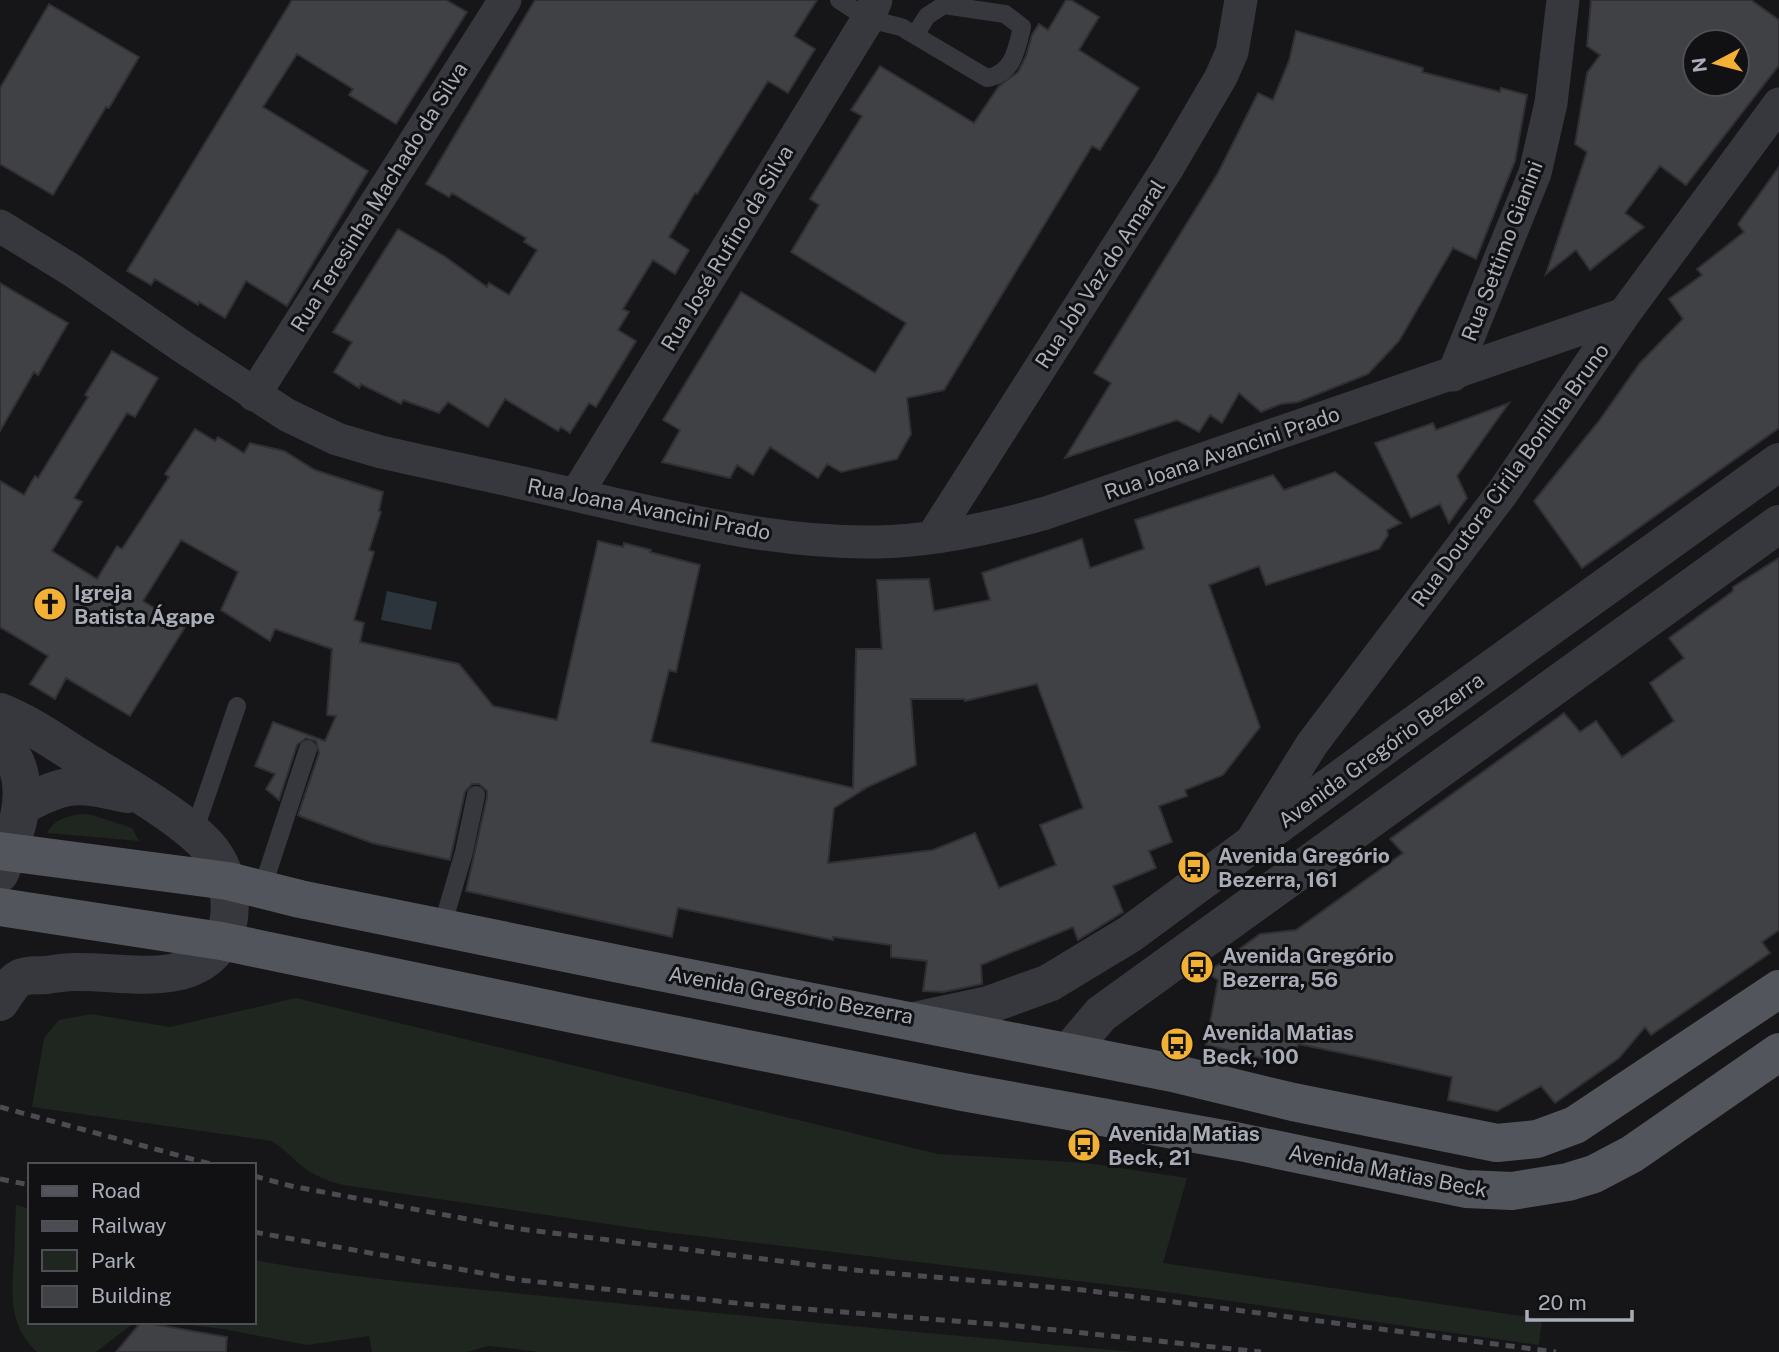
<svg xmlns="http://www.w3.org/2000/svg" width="1779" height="1352" viewBox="0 0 1779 1352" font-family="'Public Sans',sans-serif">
<rect width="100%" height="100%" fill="#161618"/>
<path fill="#1e261f" d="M82 814 92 815 132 828 139 841 47 833C54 819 68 816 82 814Z
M296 998 938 1154 1087 1163 1187 1178 1163 1263 1542 1319 1539 1345 1153 1290 648 1230 350 1186C333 1184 311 1175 298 1163 289 1155 283 1148 272 1141L32 1107 44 1038 59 1020 91 1014 170 1027Z
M16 1205 30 1209V1322H135L96 1352H37C9 1325 11 1296 14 1260 15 1242 15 1223 16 1205Z
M254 1260C360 1280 468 1288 575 1299 762 1318 948 1335 1135 1352H540L489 1346 467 1352H372L369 1336 307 1345 223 1329 166 1322H254Z"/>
<path fill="#2c353c" d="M387 591 437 602 431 630 381 620Z"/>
<path fill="#404145" stroke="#303034" stroke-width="2" fill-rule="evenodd" d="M292 0H446L467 12 396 124 349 95 353 89 297 54 263 107 368 171 287 306 246 281 225 318 199 302 198 305 155 279 151 285 127 271Z
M535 0H817L794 36 815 49 788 93 768 81 697 194 695 193 669 237 689 250 675 274 653 260 623 309 629 312 618 330 636 341 596 407 589 403 570 433 561 427 558 431 505 399 488 427 448 402 439 413 403 400 401 404 361 384 359 388 334 372 352 342 333 332 398 229 444 256 487 287 489 283 509 295 537 250 524 242 526 238 452 193 449 197 426 184Z
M1066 0H1071L1099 17 1079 50 1139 88 1100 150 1092 146 944 390 907 398 911 434 897 459 841 472 827 464 818 478 770 447 753 475 737 465 730 478 662 462 680 430 663 420 741 292 875 373 906 323 791 252 819 205 810 199 862 116 851 110 880 66 974 123 999 86 1018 72 1026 56 1032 35 1039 24 1048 30Z
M1591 0H1751L1779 20V65L1686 185 1660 166 1625 213 1644 227 1590 270 1576 250 1546 274 1587 152 1575 144 1587 73 1600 55 1587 46ZM1695 42H1737V84H1695Z
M49 4 139 57 109 108 106 107 53 195 0 164V88Z
M1296 31 1423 68 1422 72 1500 92 1501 88 1527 95 1515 161 1476 259 1453 248 1399 341 1368 374 1298 402 1281 404 1261 412 1239 393 1222 423 1210 415 1199 432 1177 420 1065 458 1111 383 1094 373 1218 173 1258 93 1273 100 1289 61Z
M1779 167V428L1582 568 1534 501 1599 421 1640 363 1683 319 1669 299 1702 275 1697 269 1744 232 1738 224Z
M0 283 68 323 38 375 34 372 0 431Z
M112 351 158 378 135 417 127 413 74 498 82 502 52 551 97 579 117 546 122 549 169 477 165 474 195 429 215 441 218 437 244 453 250 443 284 451 315 470 383 492 379 511 381 512 369 550 374 552 354 620 364 623 360 642 459 664 493 706 557 720 598 541 623 547 624 543 651 550 650 552 700 565 676 672 669 670 651 742 853 788 856 649H882L877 580 929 579 934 611 990 600 982 573 1082 539 1090 568 1144 549 1135 520 1273 475 1284 490 1335 472 1401 523 1387 530 1388 535 1379 549 1266 585 1259 566 1209 585 1260 727 1223 775 1185 790 1187 796 1159 806 1172 842 1149 851 1156 868 1113 886 1123 912 1078 940 1073 927 981 965 982 984 943 992 923 991 927 961 891 957V945L833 937V940L678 908 672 937 466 891 487 797V791L479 784H472L465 792 450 860 372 843 302 817 298 815 319 753 316 741 306 738 297 745 279 800 266 789 275 774 255 766 273 722 325 741 336 716 327 715 332 649 275 629 270 641 221 610 238 572 181 540 143 601 185 627 130 716 66 678 55 699 30 684 48 656 0 627V481L24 495 35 476 38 478 88 397 85 395ZM1037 684 1083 808 1040 825 1056 865 999 888 975 833 933 850 828 863 834 808 863 790H861L916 765 911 699H964L965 701Z
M1509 403 1457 476 1467 498 1449 523 1440 504 1411 518 1375 443 1433 423 1436 430Z
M1779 558V930L1762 942 1770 953 1651 1035 1645 1027 1619 1058 1555 1103 1541 1086 1497 1111 1448 1100 1452 1077 1376 1060 1298 1044 1293 1065 1206 1045 1218 980 1207 973 1260 934 1296 930 1403 853 1390 839 1564 713 1580 732 1596 721 1622 757 1674 721 1650 683 1684 658 1669 638 1733 591V587Z
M141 1322 227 1337 226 1352H116Z"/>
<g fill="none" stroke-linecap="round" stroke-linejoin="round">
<path stroke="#37383d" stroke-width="18" d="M839 0 868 19 901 27 987 78C1013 74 1017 49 1022 27L1005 14 944 5 927 16 915 35
M194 832 237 706
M262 889 308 749
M442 927 464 852 476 795"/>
<path stroke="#37383d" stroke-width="33" d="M0 226 73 271 180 345 287 415 337 439 381 452C447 467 513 480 579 496 677 518 777 544 878 542 934 541 992 528 1046 513L1624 314
M1453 375 1535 173 1551 103 1563 0
M254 395 505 0
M576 495 868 19 876 0
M933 536 1167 169 1221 77 1232 52 1241 0
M1251 842 1312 744 1503 492 1624 314 1779 104"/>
<path stroke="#37383d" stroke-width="38" d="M0 712C33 725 62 747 92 765 124 785 196 825 215 856 230 879 236 916 221 942 191 991 120 970 73 972 64 972 55 974 46 975 37 976 28 974 20 978 12 982 5 995 0 1002
M0 739C4 745 10 751 13 757 33 793 14 838 0 873
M22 806C66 781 79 783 127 794
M914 1021 988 1005 1049 983 1130 934 1393 740 1779 462
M1069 1052 1101 1014 1779 524"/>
<path stroke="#53555c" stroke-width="38" d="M0 851 228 881 300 899 634 967 1173 1073 1293 1102 1497 1143 1537 1139 1575 1125 1779 989
M0 907 221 941 582 1016 963 1092 1240 1142 1466 1189 1512 1191 1568 1182 1594 1174 1632 1154 1779 1052"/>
<path stroke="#4a4c52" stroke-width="5" stroke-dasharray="9 7" stroke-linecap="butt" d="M0 1107 214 1165
M254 1176 291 1186 520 1229 853 1270 1083 1290 1556 1352
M0 1179 30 1185
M254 1232 520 1280 755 1305 1018 1326 1261 1352"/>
</g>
<defs>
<symbol id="church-disc" viewBox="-11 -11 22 22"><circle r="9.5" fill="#f2b134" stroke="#111113"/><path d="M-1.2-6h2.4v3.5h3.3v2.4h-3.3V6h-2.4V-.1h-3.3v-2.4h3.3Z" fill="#111"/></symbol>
<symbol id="bus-disc" viewBox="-11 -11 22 22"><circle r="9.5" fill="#f2b134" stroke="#111113"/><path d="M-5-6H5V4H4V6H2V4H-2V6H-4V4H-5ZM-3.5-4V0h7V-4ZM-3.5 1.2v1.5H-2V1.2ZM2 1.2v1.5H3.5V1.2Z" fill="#111"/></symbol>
</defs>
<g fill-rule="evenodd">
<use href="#church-disc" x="31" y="585" width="38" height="38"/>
<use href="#bus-disc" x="1175" y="848" width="38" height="38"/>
<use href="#bus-disc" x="1178" y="948" width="38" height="38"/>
<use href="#bus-disc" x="1158" y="1025" width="38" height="38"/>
<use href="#bus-disc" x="1065" y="1126" width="38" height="38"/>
</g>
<g text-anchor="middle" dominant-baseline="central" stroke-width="6" stroke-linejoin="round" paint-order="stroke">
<g font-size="21" fill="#a8adb8" stroke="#111113">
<text transform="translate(379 197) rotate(-58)">Rua Teresinha Machado da Silva</text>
<text transform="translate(727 248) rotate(-59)">Rua José Rufino da Silva</text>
<text transform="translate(1502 251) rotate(-69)">Rua Settimo Gianini</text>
<text transform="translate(1100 274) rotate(-57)">Rua Job Vaz do Amaral</text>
<text transform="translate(1222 453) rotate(-19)">Rua Joana Avancini Prado</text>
<text transform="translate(1510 475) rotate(-54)">Rua Doutora Cirila Bonilha Bruno</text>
<text transform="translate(649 509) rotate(11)">Rua Joana Avancini Prado</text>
<text transform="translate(1381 750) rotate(-36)">Avenida Gregório Bezerra</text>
<text transform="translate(791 995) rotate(10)">Avenida Gregório Bezerra</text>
<text transform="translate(1388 1171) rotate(11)">Avenida Matias Beck</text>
</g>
<g font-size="21" font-weight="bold" fill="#a8adb8" stroke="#111113" text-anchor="start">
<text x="74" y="592">Igreja<tspan x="74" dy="24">Batista Ágape</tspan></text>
<text x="1218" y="855">Avenida Gregório<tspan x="1218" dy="24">Bezerra, 161</tspan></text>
<text x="1222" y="955">Avenida Gregório<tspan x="1222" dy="24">Bezerra, 56</tspan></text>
<text x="1202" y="1032">Avenida Matias<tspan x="1202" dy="24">Beck, 100</tspan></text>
<text x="1108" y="1133">Avenida Matias<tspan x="1108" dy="24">Beck, 21</tspan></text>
</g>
</g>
<rect x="28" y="1163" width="228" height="161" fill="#111113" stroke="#4d4f55" stroke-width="2"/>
<rect x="42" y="1186" width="35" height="10" fill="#53555c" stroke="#4d4f55" stroke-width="2"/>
<text x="91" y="1198" font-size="21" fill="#a8adb8">Road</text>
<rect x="42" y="1221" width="35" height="10" fill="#4a4c52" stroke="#4d4f55" stroke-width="2"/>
<text x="91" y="1233" font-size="21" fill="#a8adb8">Railway</text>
<rect x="42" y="1250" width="35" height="21" fill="#1e261f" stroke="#4d4f55" stroke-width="2"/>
<text x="91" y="1268" font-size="21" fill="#a8adb8">Park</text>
<rect x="42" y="1286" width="35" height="21" fill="#404145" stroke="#4d4f55" stroke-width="2"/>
<text x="91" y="1303" font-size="21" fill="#a8adb8">Building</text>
<g transform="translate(1716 63) rotate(263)"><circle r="33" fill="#111113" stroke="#4d4f55" stroke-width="2"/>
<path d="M0-5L12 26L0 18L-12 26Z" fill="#f2b134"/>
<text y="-10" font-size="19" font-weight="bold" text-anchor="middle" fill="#a8adb8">N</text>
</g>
<path d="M1527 1310v10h105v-10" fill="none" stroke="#a8adb8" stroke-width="3.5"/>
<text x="1538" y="1310" font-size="21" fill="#a8adb8" stroke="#111113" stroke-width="5" paint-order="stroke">20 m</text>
</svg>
